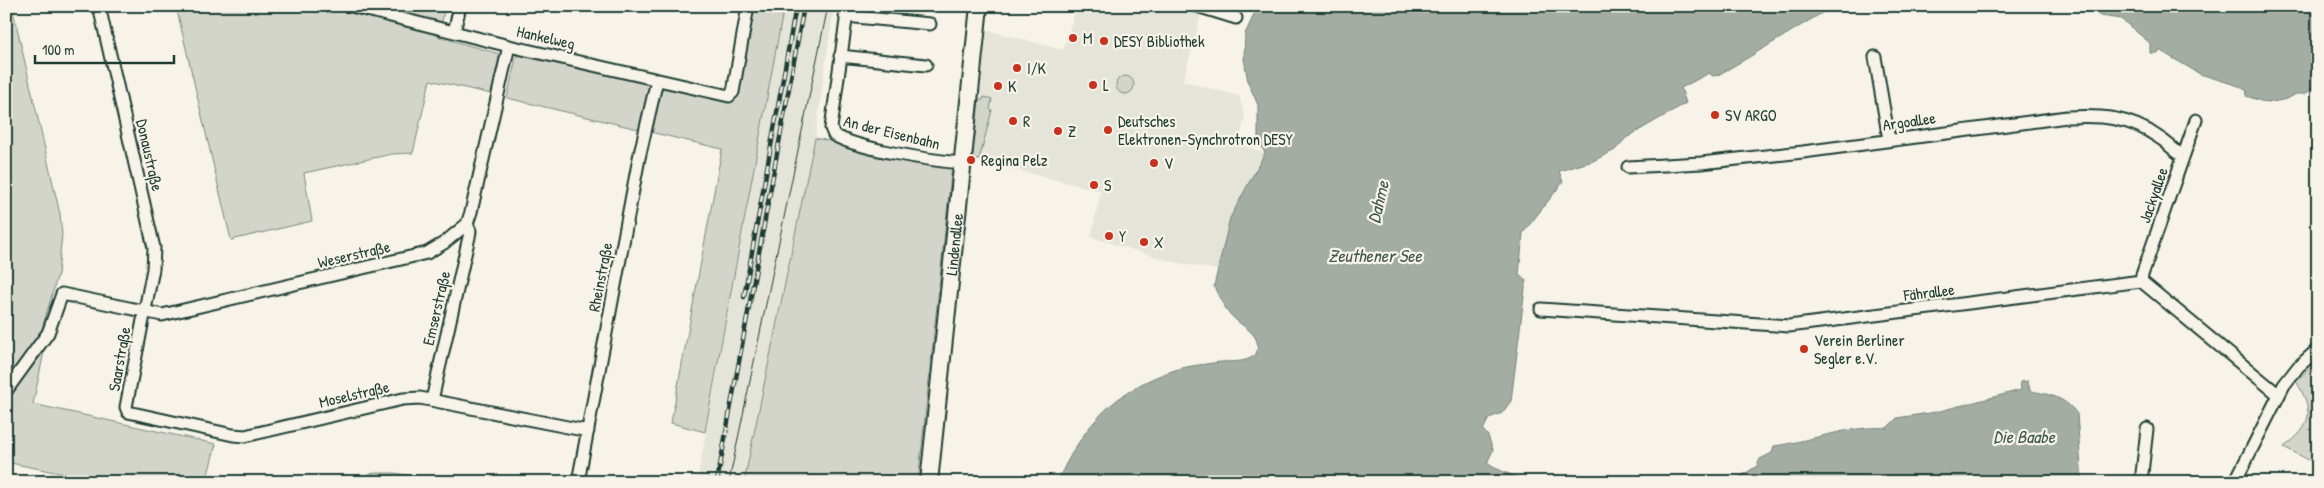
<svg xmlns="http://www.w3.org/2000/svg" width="2324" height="488" viewBox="0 0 2324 488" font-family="'Patrick Hand',sans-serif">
<rect width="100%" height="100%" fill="#f7f3e8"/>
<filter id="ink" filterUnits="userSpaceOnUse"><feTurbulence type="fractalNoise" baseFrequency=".02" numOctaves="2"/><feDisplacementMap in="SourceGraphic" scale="10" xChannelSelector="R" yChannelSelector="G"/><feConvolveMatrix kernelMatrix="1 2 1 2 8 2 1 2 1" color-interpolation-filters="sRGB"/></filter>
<g filter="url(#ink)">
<path fill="#e5e4d9" d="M784 6H834L815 138 744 482H697Z
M1077 6H1171L1201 15 1183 81 1239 96 1245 117 1238 144 1265 153 1230 218 1217 270 1169 261 1091 237 1101 191 972 159 987 30 1063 50Z"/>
<path fill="#d3d5ca" stroke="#79897f" d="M6 6H12L60 214 62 234 58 274 40 336 6 381Z
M176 6H445L439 37 500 54 491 94 430 80 413 153 392 154 304 173 312 221 231 240Z
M753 6H784L705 432 671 423 722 149 507 98 517 53 730 103 738 94Z
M1116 85a9 9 0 1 1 18 0a9 9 0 1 1-18 0Z
M984 97 992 99 990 109 992 110 979 160 972 159 979 100H983Z
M815 138 952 166 918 482H744Z
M44 352 33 404 216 444 206 482H103L6 462V400Z
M2318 361V465L2284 447C2313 426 2314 411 2296 381Z
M375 473H395L444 482H334Z"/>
<path fill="#a4ada3" stroke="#6f8077" d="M1258 6H1834C1795 28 1758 53 1718 75L1713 76 1709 73 1681 88 1686 103 1626 138 1615 150 1593 161 1559 171 1563 182 1523 233 1519 274 1526 280 1511 401 1502 413 1489 418 1483 430 1488 436 1493 450 1487 463 1493 467 1527 482H1057C1083 426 1115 389 1175 370 1187 366 1200 365 1213 363 1227 360 1245 365 1256 354 1264 333 1240 327 1230 314 1223 306 1219 296 1214 286L1230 218 1265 153 1258 140V105L1248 82 1244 58 1245 34Z
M2086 6H2318V85L2305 94H2296L2287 99 2267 103 2246 96 2247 91 2239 86 2200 74 2159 50 2158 53H2150V43L2121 19 2100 16Z
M2028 381 2030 391C2049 394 2065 397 2077 414L2082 482H1732L1757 466 1760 459 1772 453 1774 446C1812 441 1848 425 1887 428L1897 418 1936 412 2021 390 2020 382Z"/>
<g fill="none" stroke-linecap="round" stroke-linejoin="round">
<defs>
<path id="street" d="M99 6 154 248 153 269 126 407 128 412 233 435 245 436 403 399 420 398 588 431
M351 6 509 46 729 96 733 92 748 6
M848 6 831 128 834 135C857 149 934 161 962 163
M1197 6 1236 18
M845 16 930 24
M454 32 460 6
M840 56 926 65
M1875 57 1889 140
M1628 167 1701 163 1803 152 2067 117C2100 115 2130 117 2158 137 2167 142 2174 151 2183 156
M2141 281 2142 275 2196 120
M1541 309 1789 326 2141 281 2279 395
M6 391 48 333 62 294 162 315 427 253 444 243 467 224 471 212 509 46
M432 400 469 237 470 231 467 224
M578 482 639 158 657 80
M2141 482 2147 429
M2235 482 2284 385 2298 367 2318 349"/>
<g id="secondary">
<path id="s1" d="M929 482 979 6"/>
</g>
</defs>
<use href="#street" stroke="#1f3d34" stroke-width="15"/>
<use href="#secondary" stroke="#1f3d34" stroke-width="20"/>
<use href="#street" stroke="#f7f3e8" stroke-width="11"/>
<use href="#secondary" stroke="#f7f3e8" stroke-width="16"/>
<path stroke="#1f3d34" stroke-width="1" d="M729 482 828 6"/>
<defs>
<path id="rail" d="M744 297 796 6
M717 482 804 6"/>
</defs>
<use href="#rail" stroke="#1f3d34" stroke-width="4.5"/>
<use href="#rail" stroke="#f7f3e8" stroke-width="2.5" stroke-dasharray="8" stroke-linecap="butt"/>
</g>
</g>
<g fill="#c8321e" stroke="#f7f3e8" stroke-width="2">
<circle cx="1073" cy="38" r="5"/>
<circle cx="1104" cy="41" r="5"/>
<circle cx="1017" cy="68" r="5"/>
<circle cx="1093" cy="85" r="5"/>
<circle cx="998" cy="86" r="5"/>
<circle cx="1715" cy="115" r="5"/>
<circle cx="1013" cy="121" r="5"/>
<circle cx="1108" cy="130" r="5"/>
<circle cx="1058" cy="131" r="5"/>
<circle cx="971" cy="160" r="5"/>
<circle cx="1154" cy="163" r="5"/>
<circle cx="1094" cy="185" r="5"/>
<circle cx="1109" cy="236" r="5"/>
<circle cx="1144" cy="242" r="5"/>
<circle cx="1804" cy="349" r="5"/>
</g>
<g text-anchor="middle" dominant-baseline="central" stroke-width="4.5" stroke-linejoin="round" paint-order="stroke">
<g font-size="16" fill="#1f3d34" stroke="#f7f3e8">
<text transform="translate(546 37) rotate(13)">Hankelweg</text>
<text transform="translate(1909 121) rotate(-8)">Argoallee</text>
<text transform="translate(892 132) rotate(14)">An der Eisenbahn</text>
<text transform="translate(150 155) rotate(77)">Donaustraße</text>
<text transform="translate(2153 195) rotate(-71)">Jackyallee</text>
<text stroke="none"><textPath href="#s1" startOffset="239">Lindenallee</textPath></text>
<text transform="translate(354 254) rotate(-13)">Weserstraße</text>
<text transform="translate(600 277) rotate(-79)">Rheinstraße</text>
<text transform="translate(1929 292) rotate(-7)">Fährallee</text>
<text transform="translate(436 308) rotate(-77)">Emserstraße</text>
<text transform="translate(119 359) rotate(-80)">Saarstraße</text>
<text transform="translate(354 394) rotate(-13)">Moselstraße</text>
</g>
<g font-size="16" fill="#1f3d34" stroke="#f7f3e8" text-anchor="start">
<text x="1083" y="38">M</text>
<text x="1114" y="41">DESY Bibliothek</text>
<text x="1027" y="68">I/K</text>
<text x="1103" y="85">L</text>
<text x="1008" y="86">K</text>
<text x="1725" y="115">SV ARGO</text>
<text x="1023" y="121">R</text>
<text x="1118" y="121">Deutsches<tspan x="1118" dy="18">Elektronen-Synchrotron DESY</tspan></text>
<text x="1068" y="131">Z</text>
<text x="981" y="160">Regina Pelz</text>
<text x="1164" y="163">V</text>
<text x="1104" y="185">S</text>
<text x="1119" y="236">Y</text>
<text x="1154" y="242">X</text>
<text x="1814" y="340">Verein Berliner<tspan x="1814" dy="18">Segler e.V.</tspan></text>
</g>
<g font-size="18" font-style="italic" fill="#405950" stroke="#f7f3e8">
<text transform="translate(1378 202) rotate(-77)">Dahme</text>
<text x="1375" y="255">Zeuthener See</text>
<text x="2024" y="436">Die Baabe</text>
</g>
</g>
<rect width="2324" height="488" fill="none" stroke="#f7f3e8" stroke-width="25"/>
<rect x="12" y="12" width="2299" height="463" fill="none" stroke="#1f3d34" stroke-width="2" filter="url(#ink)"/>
<path d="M35 55v8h139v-8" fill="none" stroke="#1f3d34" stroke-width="2.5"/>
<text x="42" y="55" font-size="15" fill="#1f3d34" stroke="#f7f3e8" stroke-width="4" paint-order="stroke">100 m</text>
</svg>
